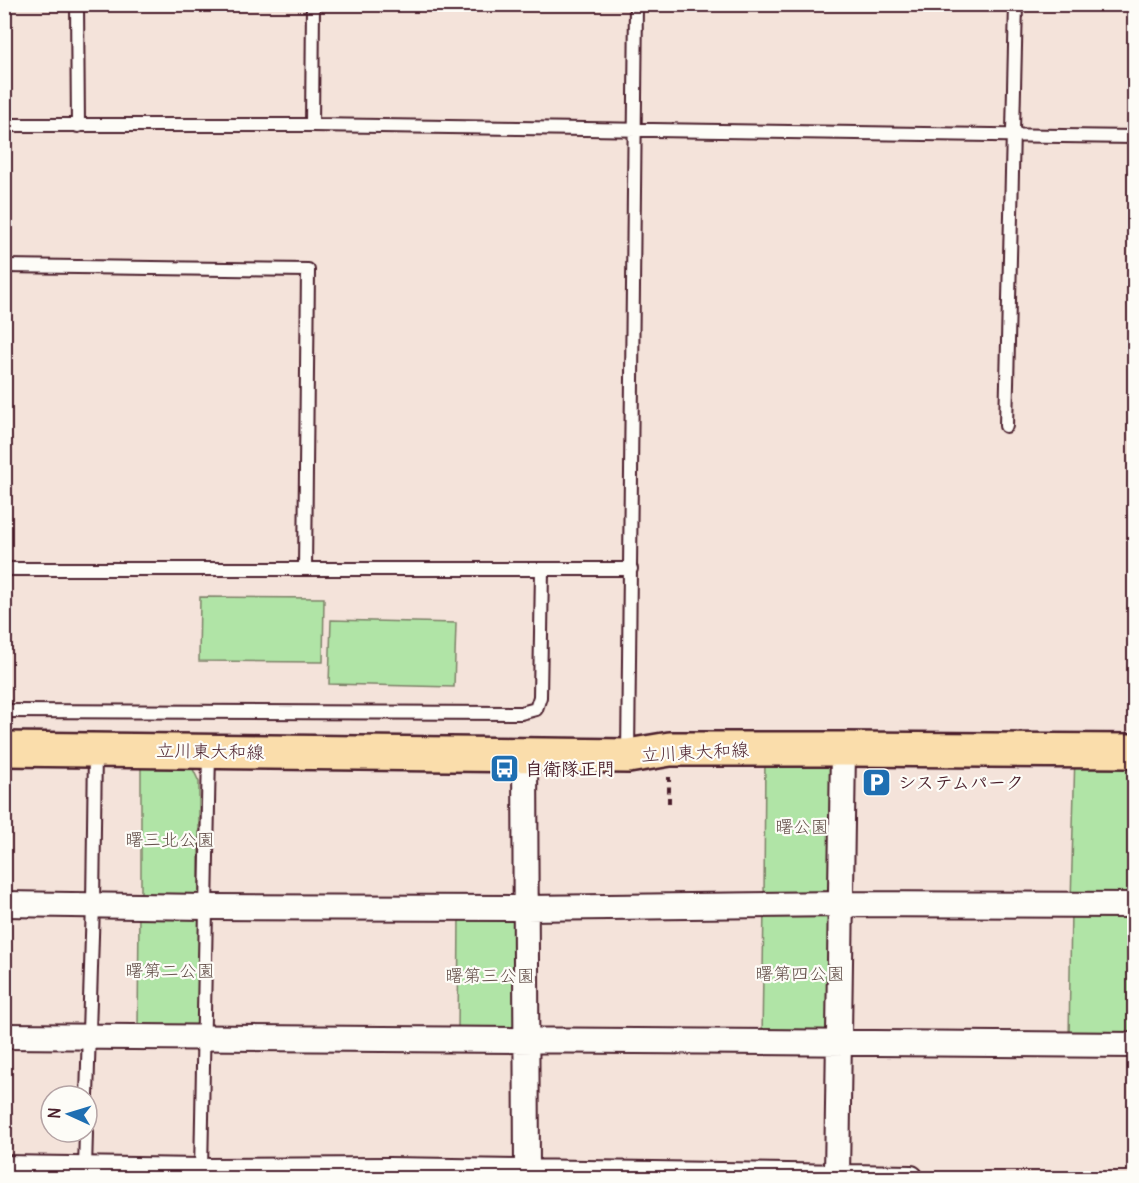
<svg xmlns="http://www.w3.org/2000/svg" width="1139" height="1183" viewBox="0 0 1139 1183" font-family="Delius,'Klee One',sans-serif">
<rect width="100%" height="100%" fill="#f4e3da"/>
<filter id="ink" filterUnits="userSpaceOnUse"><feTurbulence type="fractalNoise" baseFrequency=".0167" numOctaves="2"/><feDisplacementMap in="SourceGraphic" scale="12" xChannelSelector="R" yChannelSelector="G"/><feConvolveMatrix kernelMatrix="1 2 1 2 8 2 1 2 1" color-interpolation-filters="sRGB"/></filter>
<g filter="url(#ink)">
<path fill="#b0e4a6" stroke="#7d8268" stroke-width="1.5" d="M200 597 324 598 323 662 199 661Z
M331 620 456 623 454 687 329 684Z
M765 750H841L838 902H764Z
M1075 753 1134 754V902H1071Z
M141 766 192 767 199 782V897H141Z
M764 906H838V1040L762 1039Z
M1071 908H1134V1042L1069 1041Z
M139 911 202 913 200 1027 138 1030Z
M459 915 522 916 521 1034 458 1033Z"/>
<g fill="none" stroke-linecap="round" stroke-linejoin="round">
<defs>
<path id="service" d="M77 4 78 126
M4 125H312L1134 137
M312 125 313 4
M4 266 308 270 305 569
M1006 426 1016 4
M4 569H631
M4 711 521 713 536 709 540 697 542 569
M628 755 636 4
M87 1096 93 904 95 750
M85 1169 86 1132
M201 1171 209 752"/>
<path id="minor" d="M525 754 527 1172
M4 904 206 907 526 908 841 904 1134 905
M4 1036 1134 1045
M4 1168 201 1171 389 1170 911 1178
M837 1177 843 749"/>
<path id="primary" d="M4 749 628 756 670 749H843L1134 751"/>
</defs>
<use href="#service" stroke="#4a1f2b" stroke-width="16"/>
<use href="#minor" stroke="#4a1f2b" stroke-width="28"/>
<use href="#primary" stroke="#4a1f2b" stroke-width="38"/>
<path stroke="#4a1f2b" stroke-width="4" stroke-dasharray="6 4.5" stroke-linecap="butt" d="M669 803V777"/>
<use href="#service" stroke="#fdfcf7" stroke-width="12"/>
<use href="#minor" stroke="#fdfcf7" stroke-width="24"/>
<use href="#primary" stroke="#faddab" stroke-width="33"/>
</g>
</g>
<defs>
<symbol id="bus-square" viewBox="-11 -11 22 22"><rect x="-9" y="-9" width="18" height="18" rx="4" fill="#1f6fb2" stroke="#fdfcf7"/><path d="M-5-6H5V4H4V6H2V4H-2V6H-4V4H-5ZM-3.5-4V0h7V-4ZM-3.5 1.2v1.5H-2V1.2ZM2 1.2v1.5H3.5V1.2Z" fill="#fff"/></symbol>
<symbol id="parking-square" viewBox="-11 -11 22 22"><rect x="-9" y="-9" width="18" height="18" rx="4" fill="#1f6fb2" stroke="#fdfcf7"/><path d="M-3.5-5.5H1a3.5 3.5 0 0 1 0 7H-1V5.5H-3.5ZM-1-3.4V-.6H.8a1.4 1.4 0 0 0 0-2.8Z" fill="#fff"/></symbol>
</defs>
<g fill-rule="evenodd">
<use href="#bus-square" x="488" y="752" width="33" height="33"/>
<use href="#parking-square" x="860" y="766" width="33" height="33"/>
</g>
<g text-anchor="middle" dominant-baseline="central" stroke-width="4.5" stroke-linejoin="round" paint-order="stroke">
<g font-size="18" fill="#4a1f2b" stroke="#fdfcf7">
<text transform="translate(210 751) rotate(1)">立川東大和線</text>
<text transform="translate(695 752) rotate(-3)">立川東大和線</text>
</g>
<g font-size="18" font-weight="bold" fill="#4a1f2b" stroke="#fdfcf7" text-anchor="start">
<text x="525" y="768">自衛隊正門</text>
<text x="898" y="782">システムパーク</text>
</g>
<g font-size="18" fill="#64504a" stroke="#fdfcf7">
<text x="802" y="826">曙公園</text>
<text x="170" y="839">曙三北公園</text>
<text x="170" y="970">曙第二公園</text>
<text x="800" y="973">曙第四公園</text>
<text x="490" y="975">曙第三公園</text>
</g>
</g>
<rect width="1139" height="1183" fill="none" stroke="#fdfcf7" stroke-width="24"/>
<rect x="12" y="12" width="1115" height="1159" fill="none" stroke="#4a1f2b" stroke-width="2" filter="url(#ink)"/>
<g transform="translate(69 1114) rotate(274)"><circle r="28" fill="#fdfcf7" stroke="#b5a4a5" stroke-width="1.5"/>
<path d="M0-4.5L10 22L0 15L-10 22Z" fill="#1f6fb2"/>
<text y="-9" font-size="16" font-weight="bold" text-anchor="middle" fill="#4a1f2b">N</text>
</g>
</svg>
